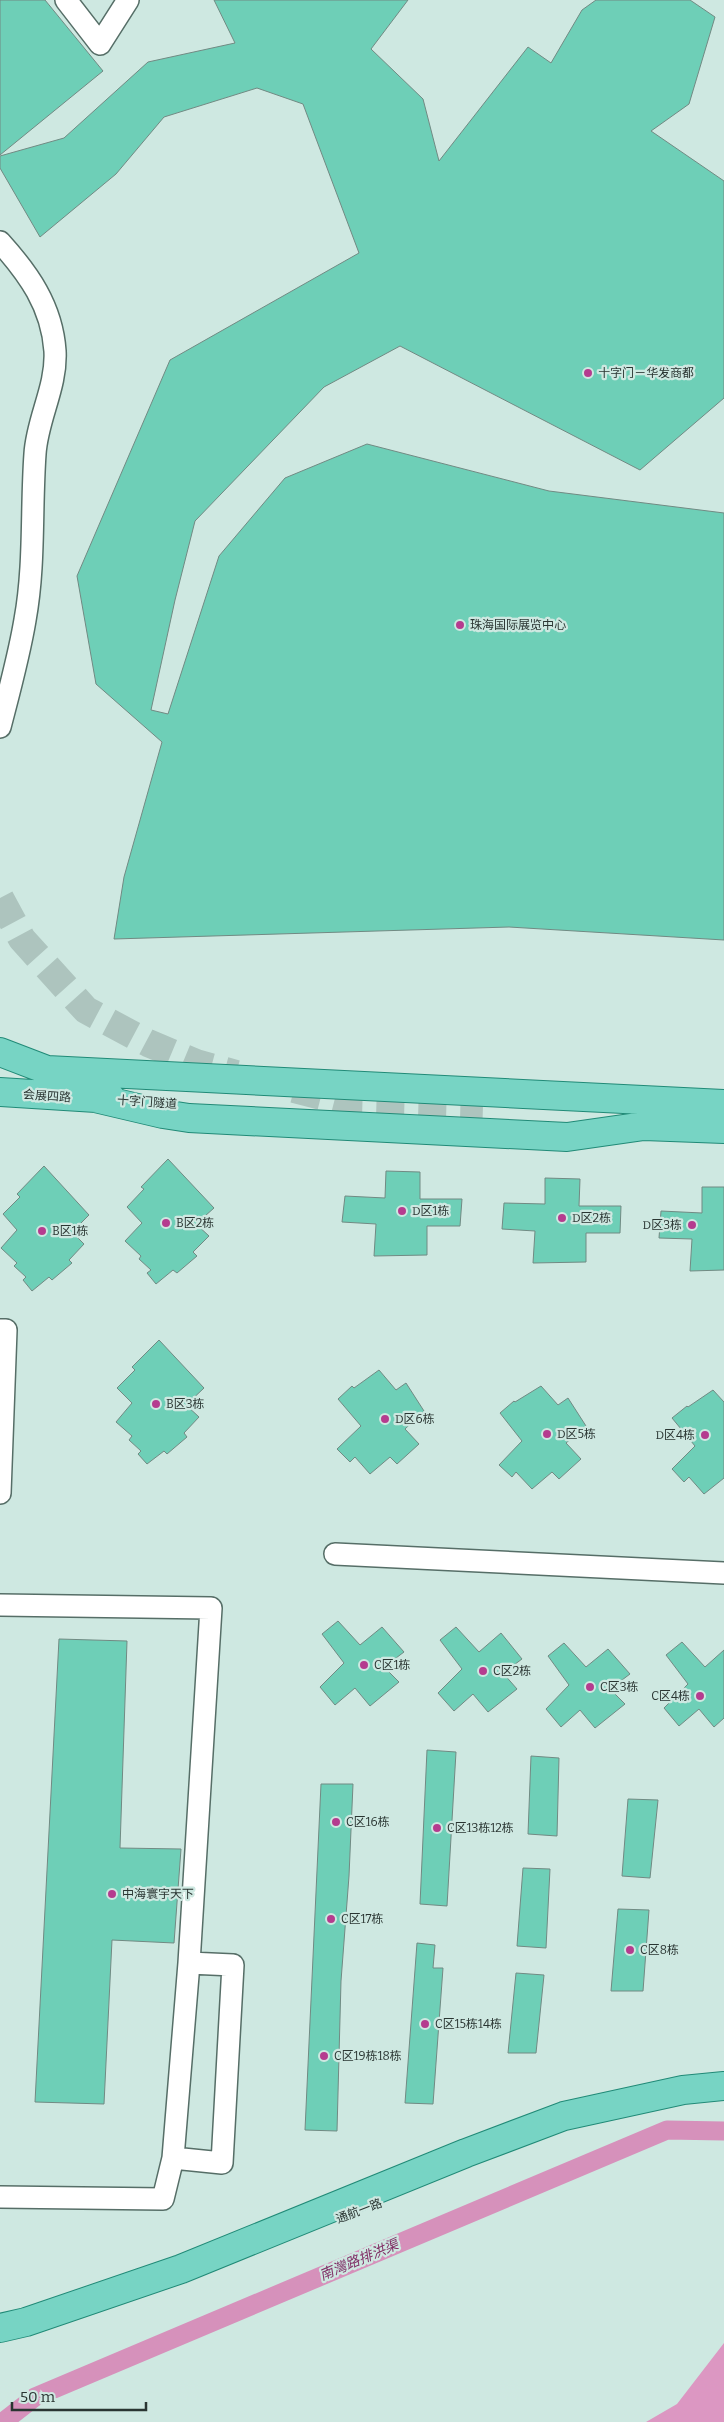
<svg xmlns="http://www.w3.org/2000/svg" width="724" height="2422" viewBox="0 0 724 2422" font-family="Bitter,'Noto Sans SC',serif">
<rect width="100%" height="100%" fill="#cee8e1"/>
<path fill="#dc97c2" d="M724 2343V2422H646L677 2404Z"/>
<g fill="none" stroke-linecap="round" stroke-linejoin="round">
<path stroke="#d691bb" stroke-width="19" d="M3 2422 35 2397 667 2130 724 2131"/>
</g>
<path fill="#6ecfb7" stroke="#718a83" d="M0 0H45L103 71 0 155Z
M214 0H408L371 49 423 99 439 161 528 47 551 63 582 10 596 0H690L715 17 689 104 651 131 724 181V398L640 470 400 346 324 387 195 521 175 600 151 710 168 714 219 556 285 478 367 444 549 491 724 513V940L509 927 114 939 124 877 162 742 96 684 77 576 170 360 359 253 303 104 257 88 164 117 116 174 40 237 0 168V156L64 138 148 62 235 43Z
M168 1159 214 1208 196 1224 209 1236 193 1252 197 1256 177 1273 173 1270 156 1284 147 1273 151 1270 139 1259 141 1256 125 1241 142 1223 127 1207 144 1189 141 1187Z
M44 1166 89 1215 72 1232 84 1244 69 1260 72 1263 52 1280 49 1277 32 1291 23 1280 26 1277 14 1266 17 1263 1 1248 17 1230 3 1214 20 1197 17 1194Z
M386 1171 420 1172V1199H462L460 1226H427V1255L374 1256 376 1224 342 1222 345 1196 385 1198Z
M545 1178 580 1179 579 1206H621L620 1233H586V1262L533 1263 535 1231 502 1229 504 1203 545 1204Z
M702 1187H724V1270L690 1271 692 1239 659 1238 661 1211 702 1213Z
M159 1340 204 1388 186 1405 199 1417 184 1433 187 1437 167 1454 164 1451 147 1464 138 1454 141 1451 129 1440 132 1436 116 1422 132 1403 117 1388 135 1370 132 1367Z
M379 1370 396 1390 406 1383 424 1411 405 1429 419 1444 397 1464 390 1457 370 1474 355 1457 350 1462 337 1449 361 1426 338 1399 352 1386 354 1388Z
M541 1386 558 1405 568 1398 586 1426 566 1443 581 1459 559 1479 552 1472 532 1489 516 1472 512 1477 499 1465 522 1441 500 1413 514 1401 515 1402Z
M713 1390 724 1402V1478L704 1494 689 1477 684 1482 672 1469 695 1446 672 1418 687 1406 688 1407Z
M338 1621 360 1645 382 1627 404 1652 384 1667 399 1682 370 1706 355 1688 335 1705 320 1687 344 1663 322 1634Z
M456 1627 479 1652 501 1633 522 1659 503 1673 517 1689 488 1712 473 1694 454 1711 438 1693 462 1669 440 1640Z
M59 1639 127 1641 120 1848 181 1849 174 1943 112 1940 104 2104 35 2102Z
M682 1642 705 1667 724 1650V1718L714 1727 699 1709 679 1726 664 1708 688 1684 666 1655Z
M564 1643 586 1667 608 1649 630 1674 610 1689 625 1704 595 1728 580 1710 561 1727 546 1709 569 1685 548 1656Z
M427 1750 456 1752 447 1906 420 1904Z
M531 1756 559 1758 557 1836 528 1834Z
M321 1784H353L349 1876 341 1981 337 2131 305 2130Z
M628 1799 658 1800 650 1878 622 1876Z
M523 1868 550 1869 546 1948 517 1946Z
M618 1909 649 1910 643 1991H611Z
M417 1943 435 1945 433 1968H443L433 2104 405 2103Z
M516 1973 544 1975 536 2053H508Z"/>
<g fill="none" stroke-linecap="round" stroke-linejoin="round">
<path stroke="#adc4be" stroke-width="28" stroke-dasharray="28 14" stroke-linecap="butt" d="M0 898 22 939 86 1010 148 1043 196 1063 236 1074
M294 1089 341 1101 483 1105"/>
<defs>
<path id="minor" d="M66 0 100 44 128 0
M0 242C28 273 52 306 55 351 57 387 37 419 35 454 31 510 35 565 25 620 19 656 9 692 0 727
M0 1330H6L0 1493
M335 1554 724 1573
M0 1605 211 1608 189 1963 173 2158 163 2199 0 2197
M173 2158 222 2163 233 1965 189 1963"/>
<path id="major" d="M0 1052 47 1070 724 1104
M0 1092 112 1099
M95 1098 163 1114 189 1118 567 1137 644 1126 724 1129
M0 2328 26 2322 181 2269 466 2153 564 2116 683 2090 724 2086"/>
</defs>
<use href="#minor" stroke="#566e67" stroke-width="24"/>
<use href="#major" stroke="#218a77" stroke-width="30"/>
<use href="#minor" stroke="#fff" stroke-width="21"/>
<use href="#major" stroke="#77d4c4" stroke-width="28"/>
</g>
<g fill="#b53c8f" stroke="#cee8e1" stroke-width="2">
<circle cx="588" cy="373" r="5"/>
<circle cx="460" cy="625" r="5"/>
<circle cx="402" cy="1211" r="5"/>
<circle cx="562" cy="1218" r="5"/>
<circle cx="166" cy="1223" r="5"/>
<circle cx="692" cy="1225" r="5"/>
<circle cx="42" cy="1231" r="5"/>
<circle cx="156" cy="1404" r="5"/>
<circle cx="385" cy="1419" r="5"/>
<circle cx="547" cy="1434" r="5"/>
<circle cx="705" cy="1435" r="5"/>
<circle cx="364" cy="1665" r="5"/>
<circle cx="483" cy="1671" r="5"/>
<circle cx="590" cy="1687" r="5"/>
<circle cx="700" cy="1696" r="5"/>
<circle cx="336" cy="1822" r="5"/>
<circle cx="437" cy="1828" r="5"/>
<circle cx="112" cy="1894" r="5"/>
<circle cx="331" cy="1919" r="5"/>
<circle cx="630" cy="1950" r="5"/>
<circle cx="425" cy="2024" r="5"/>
<circle cx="324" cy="2056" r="5"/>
</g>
<g text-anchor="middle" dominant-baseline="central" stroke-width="4.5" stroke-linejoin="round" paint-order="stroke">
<g font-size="12" fill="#2a3532" stroke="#cee8e1" text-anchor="start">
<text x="598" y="373">十字门－华发商都</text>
<text x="470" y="625">珠海国际展览中心</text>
<text x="412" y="1211">D区1栋</text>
<text x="572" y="1218">D区2栋</text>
<text x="176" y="1223">B区2栋</text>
<text x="682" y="1225" text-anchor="end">D区3栋</text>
<text x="52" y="1231">B区1栋</text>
<text x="166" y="1404">B区3栋</text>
<text x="395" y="1419">D区6栋</text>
<text x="557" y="1434">D区5栋</text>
<text x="695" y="1435" text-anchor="end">D区4栋</text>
<text x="374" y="1665">C区1栋</text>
<text x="493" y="1671">C区2栋</text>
<text x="600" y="1687">C区3栋</text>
<text x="690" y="1696" text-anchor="end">C区4栋</text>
<text x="346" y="1822">C区16栋</text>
<text x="447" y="1828">C区13栋12栋</text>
<text x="122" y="1894">中海寰宇天下</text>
<text x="341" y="1919">C区17栋</text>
<text x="640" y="1950">C区8栋</text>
<text x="435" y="2024">C区15栋14栋</text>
<text x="334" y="2056">C区19栋18栋</text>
</g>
<g font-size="12" fill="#2a3532" stroke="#cee8e1">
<text transform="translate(47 1096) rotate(4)">会展四路</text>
<text transform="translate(147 1102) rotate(4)">十字门隧道</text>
<text transform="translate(359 2211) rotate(-21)">通航一路</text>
</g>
<g font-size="14" font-style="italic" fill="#813067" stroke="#cee8e1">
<text transform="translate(359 2260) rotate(-23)">南灣路排洪渠</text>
</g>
</g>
<path d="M12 2402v8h134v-8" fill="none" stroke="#2a3532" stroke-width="2.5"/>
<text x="20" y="2402" font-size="15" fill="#2a3532" stroke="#cee8e1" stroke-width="4" paint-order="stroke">50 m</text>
</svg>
